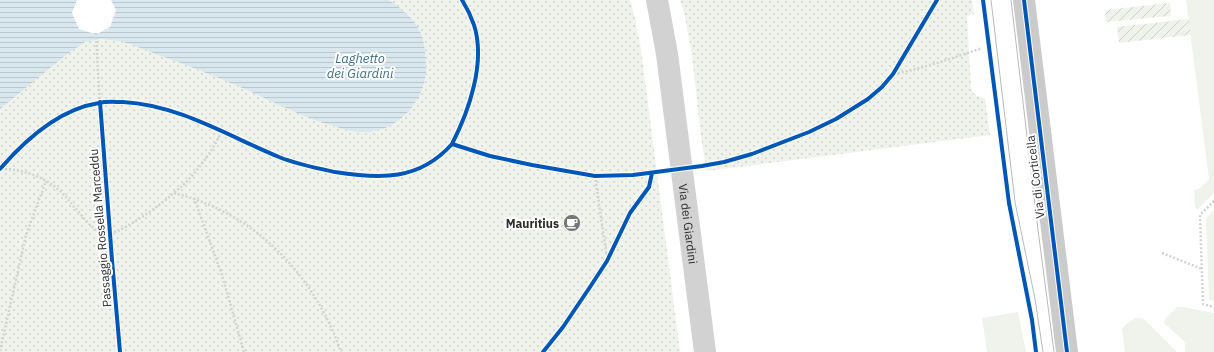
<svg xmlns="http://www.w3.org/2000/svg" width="1214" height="352" viewBox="0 0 1214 352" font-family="'IBM Plex Sans',sans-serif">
<defs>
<pattern id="park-dots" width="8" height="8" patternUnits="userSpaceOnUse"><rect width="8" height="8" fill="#f0f3ec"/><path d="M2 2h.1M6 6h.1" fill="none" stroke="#ced1cb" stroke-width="1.8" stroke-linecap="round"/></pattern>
<pattern id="garden-furrows" width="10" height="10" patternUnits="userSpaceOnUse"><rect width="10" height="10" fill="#f0f3ec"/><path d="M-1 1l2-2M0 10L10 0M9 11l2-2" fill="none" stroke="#ced1cb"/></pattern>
<pattern id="water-rules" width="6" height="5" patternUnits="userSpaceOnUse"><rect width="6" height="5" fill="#d9e8ef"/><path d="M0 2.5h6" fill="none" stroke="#bbc7cd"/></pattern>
</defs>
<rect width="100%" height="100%" fill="#fff"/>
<path fill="#f0f3ec" d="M1186 0H1214V193L1197 210 1195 207 1194 190 1199 189 1209 179Z
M1214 210V301L1209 300 1206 218Z
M1177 307H1183L1214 313V352H1185V344L1184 341 1164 323V320Z
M1018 312 1026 352H987L982 318Z
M1135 318H1140L1144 319 1177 352H1125L1122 329 1124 326Z"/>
<path fill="url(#park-dots)" d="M0 0H630L635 18 641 49 680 352H0Z
M680 0H972L974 14 967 16 971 88C973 95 978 97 985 98L990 135 707 171C695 114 697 55 680 0Z"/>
<path fill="url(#garden-furrows)" d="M1170 3 1171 16 1106 22 1105 10Z
M1189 19 1191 35 1119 43 1117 27Z"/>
<path fill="url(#water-rules)" d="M0 0H388C401 7 415 20 421 34 425 43 425 54 426 64 428 100 397 134 361 132 352 132 343 129 334 126 301 117 271 100 240 87 204 71 166 58 130 44L120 41 100 39 89 41 85 42 66 55 0 109Z"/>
<path fill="#fff" d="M77 0H111L116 10 110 27 99 33H92L79 29 72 13Z"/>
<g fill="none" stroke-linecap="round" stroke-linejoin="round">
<path stroke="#d2d2d2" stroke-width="2.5" stroke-dasharray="2 2" stroke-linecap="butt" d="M96 33C101 139 110 246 120 352
M894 74C924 68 953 58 982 48
M452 144C469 111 486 62 474 25 471 16 467 8 462 0
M704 166C733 161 759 151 786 141 818 129 860 111 883 85 906 60 921 29 937 0
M0 169C25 140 60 109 99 103 106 101 115 102 123 102 179 105 228 136 279 157 296 164 316 168 335 172 380 179 419 181 452 144L490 156 532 165 595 176 633 175 659 172
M1 169C24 169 48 178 64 195 69 200 73 206 78 211 83 217 90 227 97 230 100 231 106 233 109 233 125 233 178 192 189 179 203 164 213 149 222 131
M595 176 606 252 608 258
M174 193C255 213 314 274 341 352
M194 198 222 275 244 352
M1214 201 1200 215 1203 304 1214 307
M1162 253 1202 269
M0 351 26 235 46 181
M543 352 563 327 590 287 607 261 630 213 649 187 652 173"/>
<path stroke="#d2d2d2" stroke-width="22" id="s1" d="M657 0 667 54 705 352"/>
<path stroke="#cbcbcb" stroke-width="22" d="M1024 0 1067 352"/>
<path stroke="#b9b9b9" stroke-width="1" d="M991 0 1015 202 1035 299 1043 352
M1011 0 1038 230 1054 352"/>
<defs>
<path id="cycleway" d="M983 0 1009 203 1032 320 1036 352
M1024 0 1067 352
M100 102 112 260 120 352
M452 144C469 111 486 62 474 25 471 16 467 8 462 0
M0 169C25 140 60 109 99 103 106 101 115 102 123 102 179 105 228 136 279 157 296 164 316 168 335 172 380 179 419 181 452 144L490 156 532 165 595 176 633 175 702 166 724 162 752 154 809 132 836 119 868 99 882 87 893 74 937 0
M543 352 563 327 590 287 607 261 630 213 649 187 652 173"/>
</defs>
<use href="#cycleway" stroke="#fff" stroke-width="6"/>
<use href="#cycleway" stroke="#0057b8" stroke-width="4"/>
</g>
<defs>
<symbol id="cafe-disc" viewBox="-11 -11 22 22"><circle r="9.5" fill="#767676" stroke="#fff"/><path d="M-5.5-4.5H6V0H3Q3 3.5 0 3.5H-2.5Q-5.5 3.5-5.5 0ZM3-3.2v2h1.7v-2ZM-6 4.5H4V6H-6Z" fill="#fff"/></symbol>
</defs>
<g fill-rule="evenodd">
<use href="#cafe-disc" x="562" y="213" width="20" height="20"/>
</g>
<g text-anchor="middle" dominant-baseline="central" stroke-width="4" stroke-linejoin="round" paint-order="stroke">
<g font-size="12" fill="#2d2d2d" stroke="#fff">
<text transform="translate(1035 177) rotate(-97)">Via di Corticella</text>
<text stroke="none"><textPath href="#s1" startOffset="226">Via dei Giardini</textPath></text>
<text transform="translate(100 228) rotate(-95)">Passaggio Rossella Marceddu</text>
</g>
<g font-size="12" font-weight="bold" fill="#2d2d2d" stroke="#fff" text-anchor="end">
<text x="559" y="223">Mauritius</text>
</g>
<g font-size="13" font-style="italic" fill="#427189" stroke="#fff">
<text x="360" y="58">Laghetto<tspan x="360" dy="15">dei Giardini</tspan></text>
</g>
</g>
</svg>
